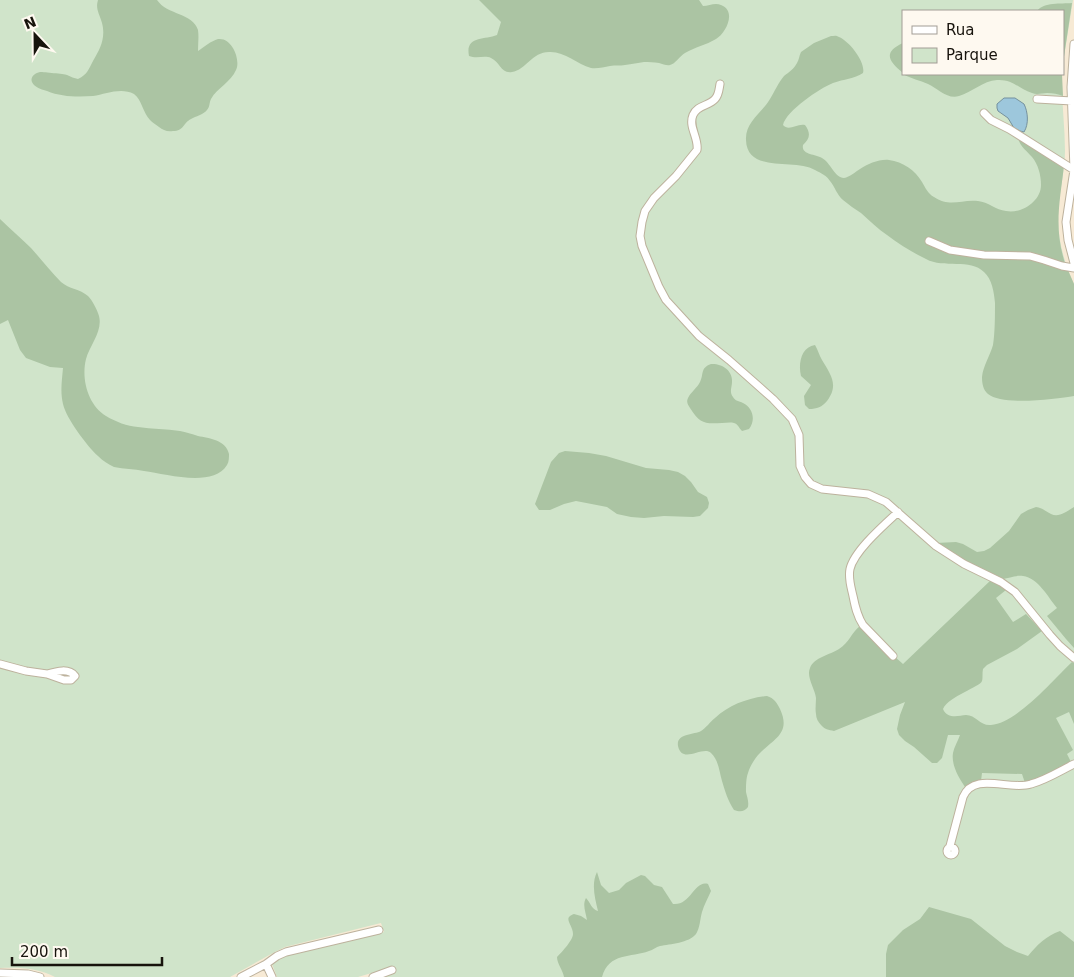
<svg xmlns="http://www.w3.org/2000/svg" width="1074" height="977" viewBox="0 0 1074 977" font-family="'DejaVu Sans',sans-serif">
<rect width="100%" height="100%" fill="#f7ead5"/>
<path fill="#d0e4ca" d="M0 0H1073L1063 63V11H903V74H1062C1061 99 1065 125 1065 151 1065 173 1058 195 1058 217 1058 241 1064 262 1074 284V977H384L394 973 392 967 358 977H277L272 964 281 957 384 932 381 923 285 947 273 953 230 977H55C38 968 20 967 0 968V666L47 675 59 681 78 675 40 670 0 661Z"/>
<path fill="#abc4a3" d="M98 0H157C167 15 193 13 198 30 199 37 198 44 198 51 204 47 211 41 218 39 232 37 241 60 236 70 231 82 217 88 211 99 209 103 210 107 207 110 203 115 196 116 191 119 183 123 184 131 173 131 167 132 163 130 159 127 156 125 152 122 150 120 143 113 142 100 134 94 121 87 106 94 93 96 78 97 61 97 47 91 43 90 37 88 34 85 28 79 34 73 40 72 44 72 64 74 67 75 71 77 74 78 78 79 88 74 88 70 93 61 100 49 106 38 102 23 100 15 95 9 98 0Z
M479 0H699L703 6C709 6 715 2 721 5 737 11 726 33 716 39 706 45 695 47 685 53 680 56 675 64 670 65 667 66 663 64 659 63 654 62 649 62 644 62 638 63 632 64 625 65 620 66 615 65 610 66 604 67 597 69 591 68 577 64 564 51 549 52 532 52 526 70 512 72 501 74 500 62 491 58 485 55 477 59 469 56 465 36 484 40 497 35L501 22Z
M1072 3 1063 63V11H1037C1044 2 1061 4 1072 3Z
M831 36C834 36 836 35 839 37 849 41 866 62 863 73 854 79 844 79 833 83 820 88 786 111 783 125 789 132 797 123 805 125 811 133 810 139 803 145 801 155 815 154 822 158 830 162 835 178 844 178 850 177 855 172 860 169 868 164 879 159 889 160 903 162 915 170 922 182 925 187 928 194 934 197 951 208 961 199 978 201 988 202 996 210 1006 211 1022 214 1041 201 1041 185 1041 175 1038 164 1032 157 1025 149 1018 145 1018 135L1064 165C1060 202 1053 229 1066 266 1053 262 1042 256 1029 255 1017 253 1005 254 994 254 972 252 950 249 930 239L927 243C948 252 968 257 991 257 1004 258 1017 257 1030 258 1043 260 1054 267 1067 268L1074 284V396C1056 399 1002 406 988 394 983 390 982 383 982 377 983 366 990 356 993 345 995 333 995 315 995 303 994 292 992 279 984 272 970 258 944 269 926 259 913 253 899 244 887 235 878 229 870 221 861 213 855 209 849 205 843 200 837 195 835 187 830 181 827 176 821 173 815 170 794 158 747 174 746 140 745 122 762 113 770 99 775 91 778 83 784 76 789 72 794 69 797 63 799 60 799 56 801 52L814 43Z
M903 43V73C888 61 883 52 903 43Z
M903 74H1062L1063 96C1058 94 1053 93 1047 93 1042 93 1037 95 1032 93 1019 89 1013 79 997 80 983 81 972 92 959 96 948 100 937 88 928 84 920 80 911 79 903 74Z
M0 219C10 229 21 238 31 248 41 259 50 271 61 282 69 289 80 289 88 296 92 300 97 309 99 316 103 331 90 345 86 359 81 379 88 405 106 416 116 422 127 426 138 427 152 429 166 429 180 431 186 432 192 434 198 436 209 438 226 440 229 454 229 457 229 462 227 465 213 488 166 474 144 471 134 469 124 469 114 467 108 464 103 461 98 456 87 446 66 418 63 404 60 392 62 380 63 368L50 367 26 358 20 350 8 320 0 324Z
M815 345C818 350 819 355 822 360 831 375 839 385 827 401 822 407 817 409 809 409L805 405 804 396 811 385 801 376C798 364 801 347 815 345Z
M711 364C721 363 733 370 732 382 732 387 729 392 733 397 735 401 739 401 743 403 753 408 756 420 749 429L742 431C739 428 738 424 734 423 730 422 726 423 722 423 705 424 700 424 690 408 688 405 686 402 688 398 691 392 697 388 700 382 704 374 700 368 711 364Z
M565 451 589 453 606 456 646 468 669 470 678 472 685 476 691 482 698 492 707 497 709 503 708 508 700 516 693 517 664 516 644 518 631 517 617 514 607 507 576 501 564 504 550 510H539L535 504 551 462 559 453Z
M1036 507C1043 508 1045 511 1051 514 1059 518 1067 511 1074 507V648L1066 639 1047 616 1057 608C1048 597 1038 578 1023 576 1016 575 1009 578 1003 579L954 556 936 543 956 542 963 544 977 552 984 551 990 548 1009 531 1021 514 1028 510Z
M991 580 1006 590 996 598 1013 622 1026 614 1042 631 1017 649 987 665 983 669C982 673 983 678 982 681 980 687 949 696 943 709 947 719 958 716 966 715 976 715 980 726 991 725 1017 723 1053 680 1072 662L1074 663V724L1069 712 1056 718 1073 750 1067 754 1071 762 1042 778 1025 783 1022 774 982 773 981 781 973 783 965 787C959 778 951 765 953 753 954 747 958 741 960 735H948L942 758 937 763H932L914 747 905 741 899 735 897 729 900 715 905 702 834 731C829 730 824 729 821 725 818 722 816 718 816 714 815 709 816 703 816 698 815 689 806 677 810 668 814 657 830 655 839 649 849 643 851 633 860 626L903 664Z
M767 696C774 698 777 703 780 709 791 733 775 738 760 753 755 758 750 766 748 773 746 778 746 786 746 792 747 797 749 801 748 807 744 812 740 812 734 810 728 801 725 791 722 781 719 771 719 761 711 753 703 745 682 765 678 746 676 733 694 735 701 731 706 728 710 722 715 718 729 705 748 698 767 696Z
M597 872 601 885 609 893 619 890 626 883 641 875 645 876 654 885 662 887 673 904C691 906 694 880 708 884L711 891C708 898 704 905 702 912 700 919 700 928 696 934 689 943 670 944 660 946 656 947 653 950 649 951 631 958 609 952 602 977H564C563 970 557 964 557 957 562 952 573 940 573 934 573 925 562 918 574 914L581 916 587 920C586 913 582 905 586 898 590 902 592 910 598 911 595 899 591 884 597 872Z
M929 907 971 919 1005 946 1017 952 1028 956C1037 945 1046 936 1060 931L1074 942V977H886V954L888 945 903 930 920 919Z"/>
<path fill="#9dc7dc" stroke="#75919e" d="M1004 98H1015L1024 104C1028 112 1029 124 1024 132L1020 131 1014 128 1008 118 998 111 997 108V104Z"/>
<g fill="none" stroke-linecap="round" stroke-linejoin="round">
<defs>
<path id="minor" d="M1074 44 1071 87 1074 170 1066 222 1068 240 1074 263
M720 84C719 89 719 95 715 99 709 106 697 105 693 115 688 127 699 138 697 150L676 176 654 198 645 211 642 222 640 236 642 246 659 287 666 300 699 336 729 360 773 399 792 419 799 435 800 466 805 477 811 484 822 489 868 494 886 502 936 546 964 564 1001 582 1015 592 1050 635 1060 646 1074 658
M1037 99 1072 101
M984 113 991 120 1009 129 1074 170
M929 241 950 250 984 255 1030 256 1044 260 1062 266 1074 268
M893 656 863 625C857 616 855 606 853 596 851 587 848 578 850 569 854 551 884 525 898 512
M0 664 26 671 47 674 64 680H71L75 676C69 668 57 671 47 674
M950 846 963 797C974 771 1009 791 1031 784 1046 780 1060 771 1074 764
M947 851a4 4 0 1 1 8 0a4 4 0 1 1-8 0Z
M266 964 272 977
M0 973 28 974 40 977
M241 977 266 964 277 956 286 952 379 930
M373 977 392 970"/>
</defs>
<use href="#minor" stroke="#bdb29d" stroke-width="9"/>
<use href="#minor" stroke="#fff" stroke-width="7"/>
</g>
<rect x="902" y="10" width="162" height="65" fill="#fef9f0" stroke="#a29d95"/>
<rect x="912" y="26" width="25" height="8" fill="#ffffff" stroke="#a29d95"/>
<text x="946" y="35" font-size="15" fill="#17130c">Rua</text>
<rect x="912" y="48" width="25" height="15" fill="#d0e4ca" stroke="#a29d95"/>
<text x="946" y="60" font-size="15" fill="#17130c">Parque</text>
<g transform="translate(35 35) rotate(338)" stroke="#fef9f0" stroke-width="4" paint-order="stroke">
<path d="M0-4L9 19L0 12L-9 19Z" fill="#17130c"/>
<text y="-8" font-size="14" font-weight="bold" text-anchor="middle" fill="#17130c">N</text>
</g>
<path d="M12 957v8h150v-8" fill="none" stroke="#17130c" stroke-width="2.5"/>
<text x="20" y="957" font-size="15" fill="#17130c" stroke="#fef9f0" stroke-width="4" paint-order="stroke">200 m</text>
</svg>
